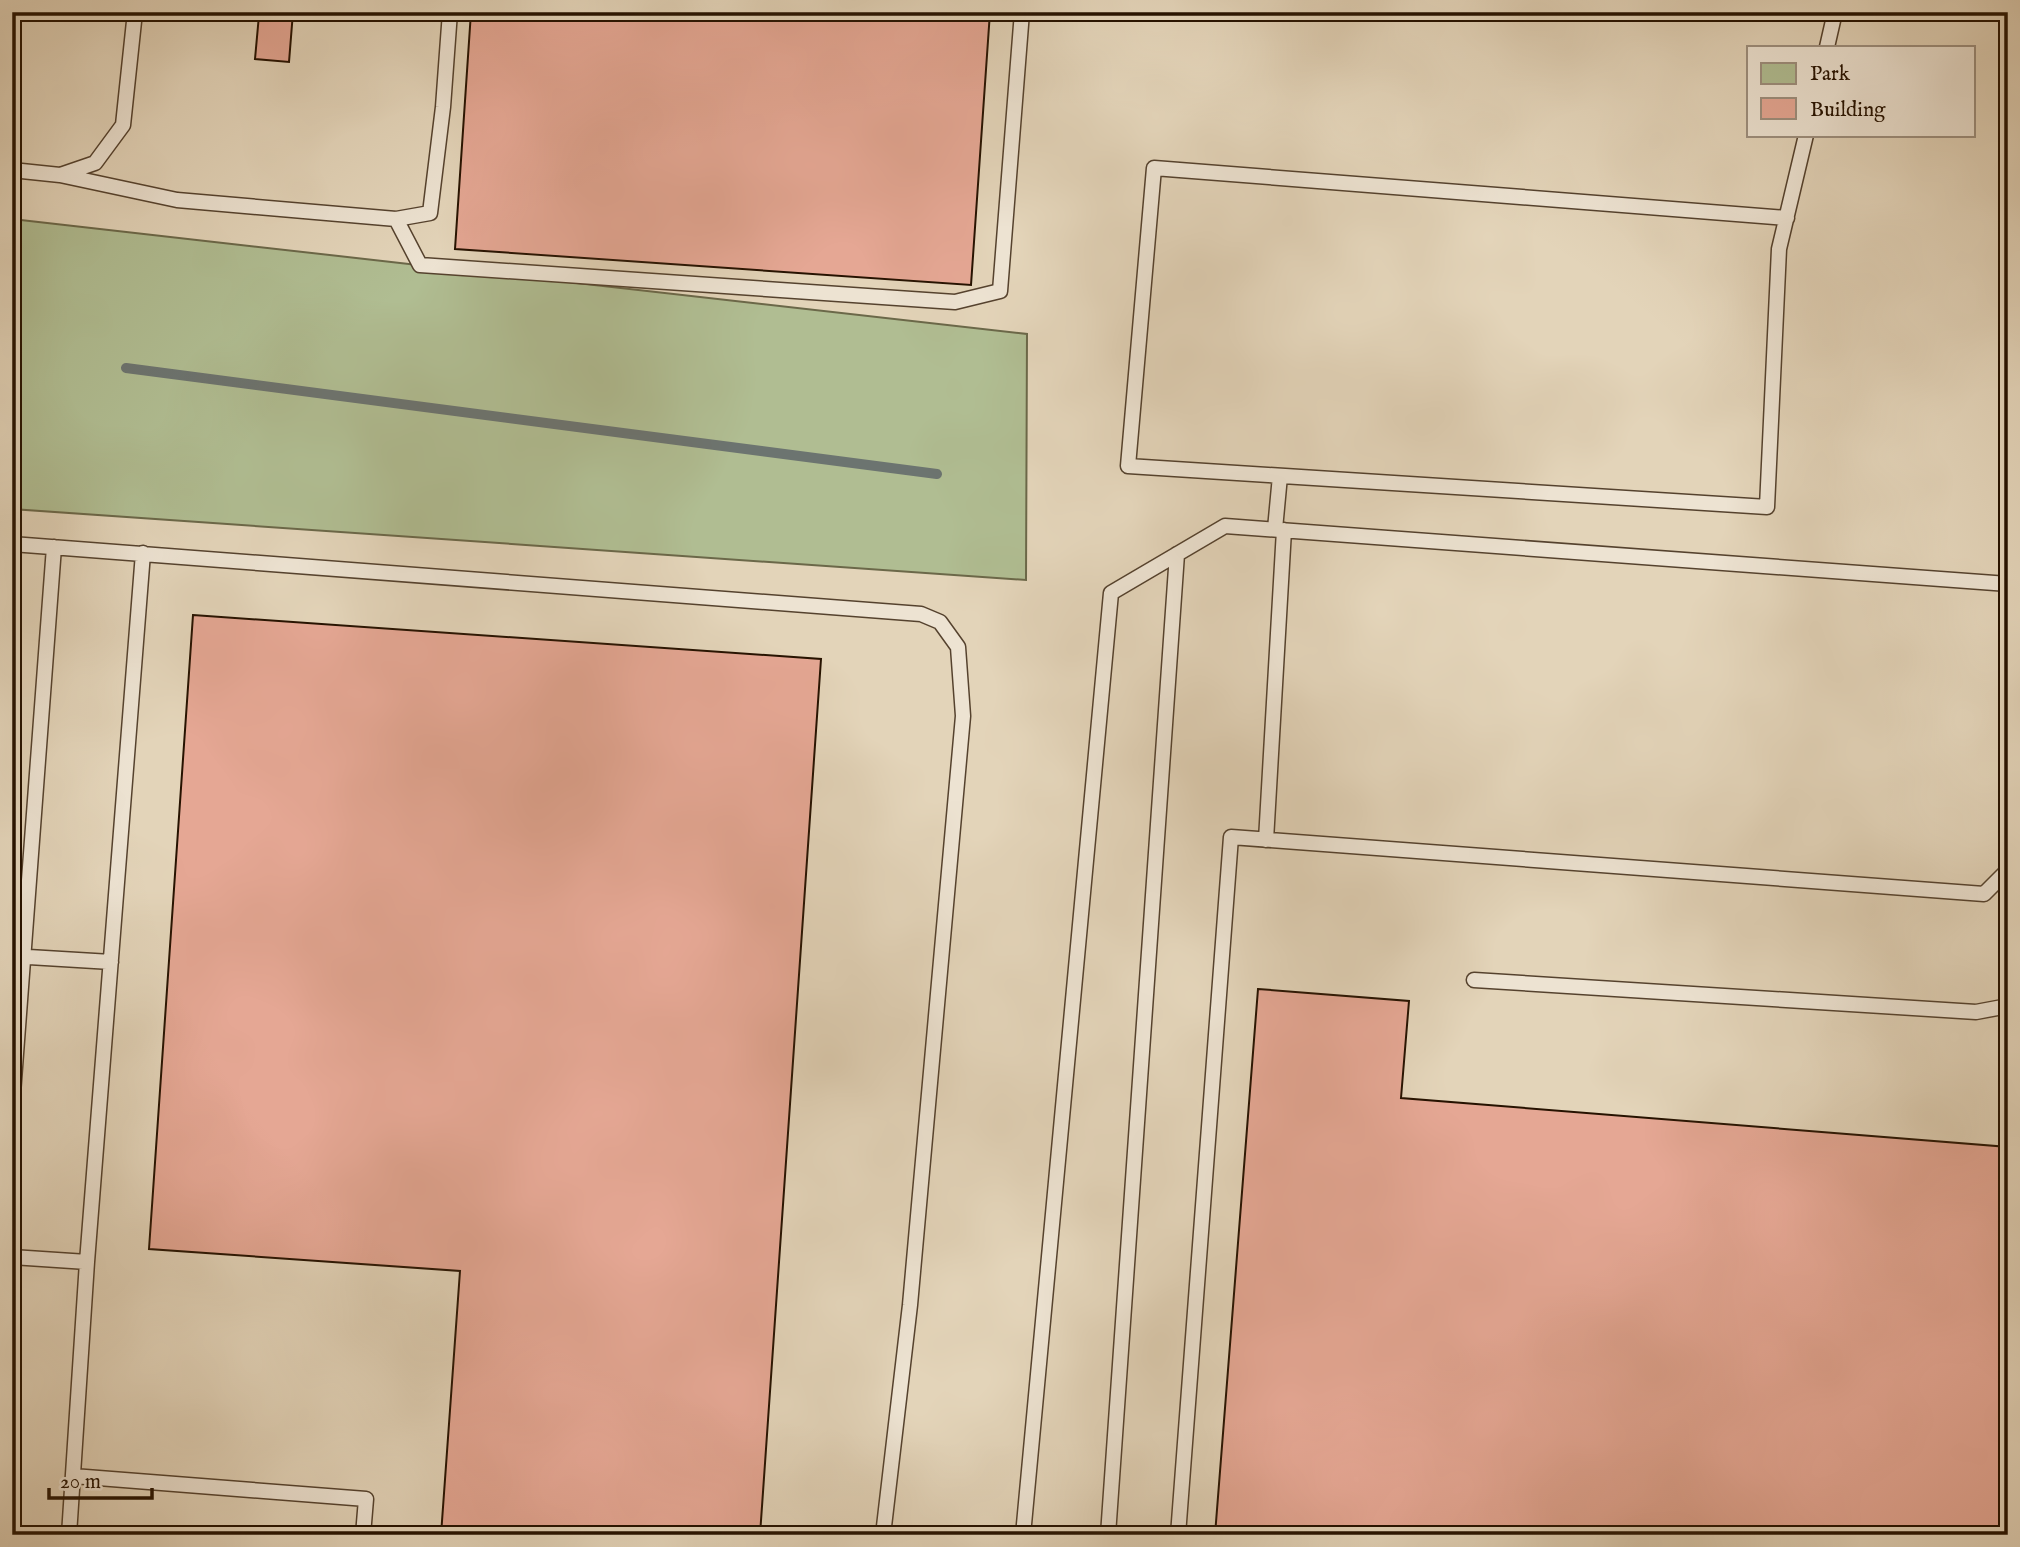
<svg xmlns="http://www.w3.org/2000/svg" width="2020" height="1547" viewBox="0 0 2020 1547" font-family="'IM FELL English',serif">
<rect width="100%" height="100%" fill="#e3d4b9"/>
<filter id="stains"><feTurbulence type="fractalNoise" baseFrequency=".00286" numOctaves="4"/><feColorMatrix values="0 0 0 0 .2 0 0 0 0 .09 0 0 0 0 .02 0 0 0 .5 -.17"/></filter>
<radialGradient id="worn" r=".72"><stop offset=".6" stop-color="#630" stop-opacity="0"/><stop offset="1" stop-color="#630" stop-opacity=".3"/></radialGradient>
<path fill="#b0bd92" stroke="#6b6849" stroke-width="2" d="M12 219 1027 334 1026 580 12 509Z
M12 570H19L12 668Z"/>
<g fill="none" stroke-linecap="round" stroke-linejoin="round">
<path stroke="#6c7470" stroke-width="10" d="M126 368 937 474"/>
</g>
<path fill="#e5a794" stroke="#261200" stroke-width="2" d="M225 12H293L289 62 255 59 259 15Z
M471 12H990L971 285 455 249Z
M193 615 821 659 760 1535H441L460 1271 149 1249Z
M1258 989 1409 1001 1401 1098 2008 1147V1535H1215Z"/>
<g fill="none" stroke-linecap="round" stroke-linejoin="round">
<defs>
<path id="service" d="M12 18 19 12
M1827 47 1835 12
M12 170 60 175 95 163 123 125 135 12
M60 175 177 200 396 219 430 213 443 107 450 12
M1787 218 1154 168 1128 466 1767 507 1779 249 1806 135
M396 219 420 265 955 302 1000 291 1022 12
M1275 529 1280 476
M12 544 921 614 940 622 958 647 963 716 910 1305 883 1535
M1266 840 1284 530
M12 956 111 962
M1474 980 1976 1012 2008 1006
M12 1107 54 547
M12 1257 87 1262 143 553
M73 1476 366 1499 363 1535
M69 1535 87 1262
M1023 1535 1111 593 1225 526 2008 584
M1108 1535 1177 554
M1178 1535 1231 837 1984 894 2008 870"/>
</defs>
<use href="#service" stroke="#55422e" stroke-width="17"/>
<use href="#service" stroke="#ede3d2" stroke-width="14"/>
</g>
<rect width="2020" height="1547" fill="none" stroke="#e3d4b9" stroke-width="42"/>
<rect x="14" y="14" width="1992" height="1519" fill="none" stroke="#261200" stroke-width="3.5"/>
<rect x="21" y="21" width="1978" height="1505" fill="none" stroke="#261200" stroke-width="2"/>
<rect x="1747" y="46" width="228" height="91" fill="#ede3d2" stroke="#9d8f7e" stroke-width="2"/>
<rect x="1761" y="63" width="35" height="21" fill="#b0bd92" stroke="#9d8f7e" stroke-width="2"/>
<text x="1810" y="80" font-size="21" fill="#261200">Park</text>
<rect x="1761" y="98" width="35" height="21" fill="#e5a794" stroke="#9d8f7e" stroke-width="2"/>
<text x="1810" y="116" font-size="21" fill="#261200">Building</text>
<path d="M49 1488v10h103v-10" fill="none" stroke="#261200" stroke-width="3.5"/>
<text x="60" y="1488" font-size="21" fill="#261200" stroke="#ede3d2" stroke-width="5" paint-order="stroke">20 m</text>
<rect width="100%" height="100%" filter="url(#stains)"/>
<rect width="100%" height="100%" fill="url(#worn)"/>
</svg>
